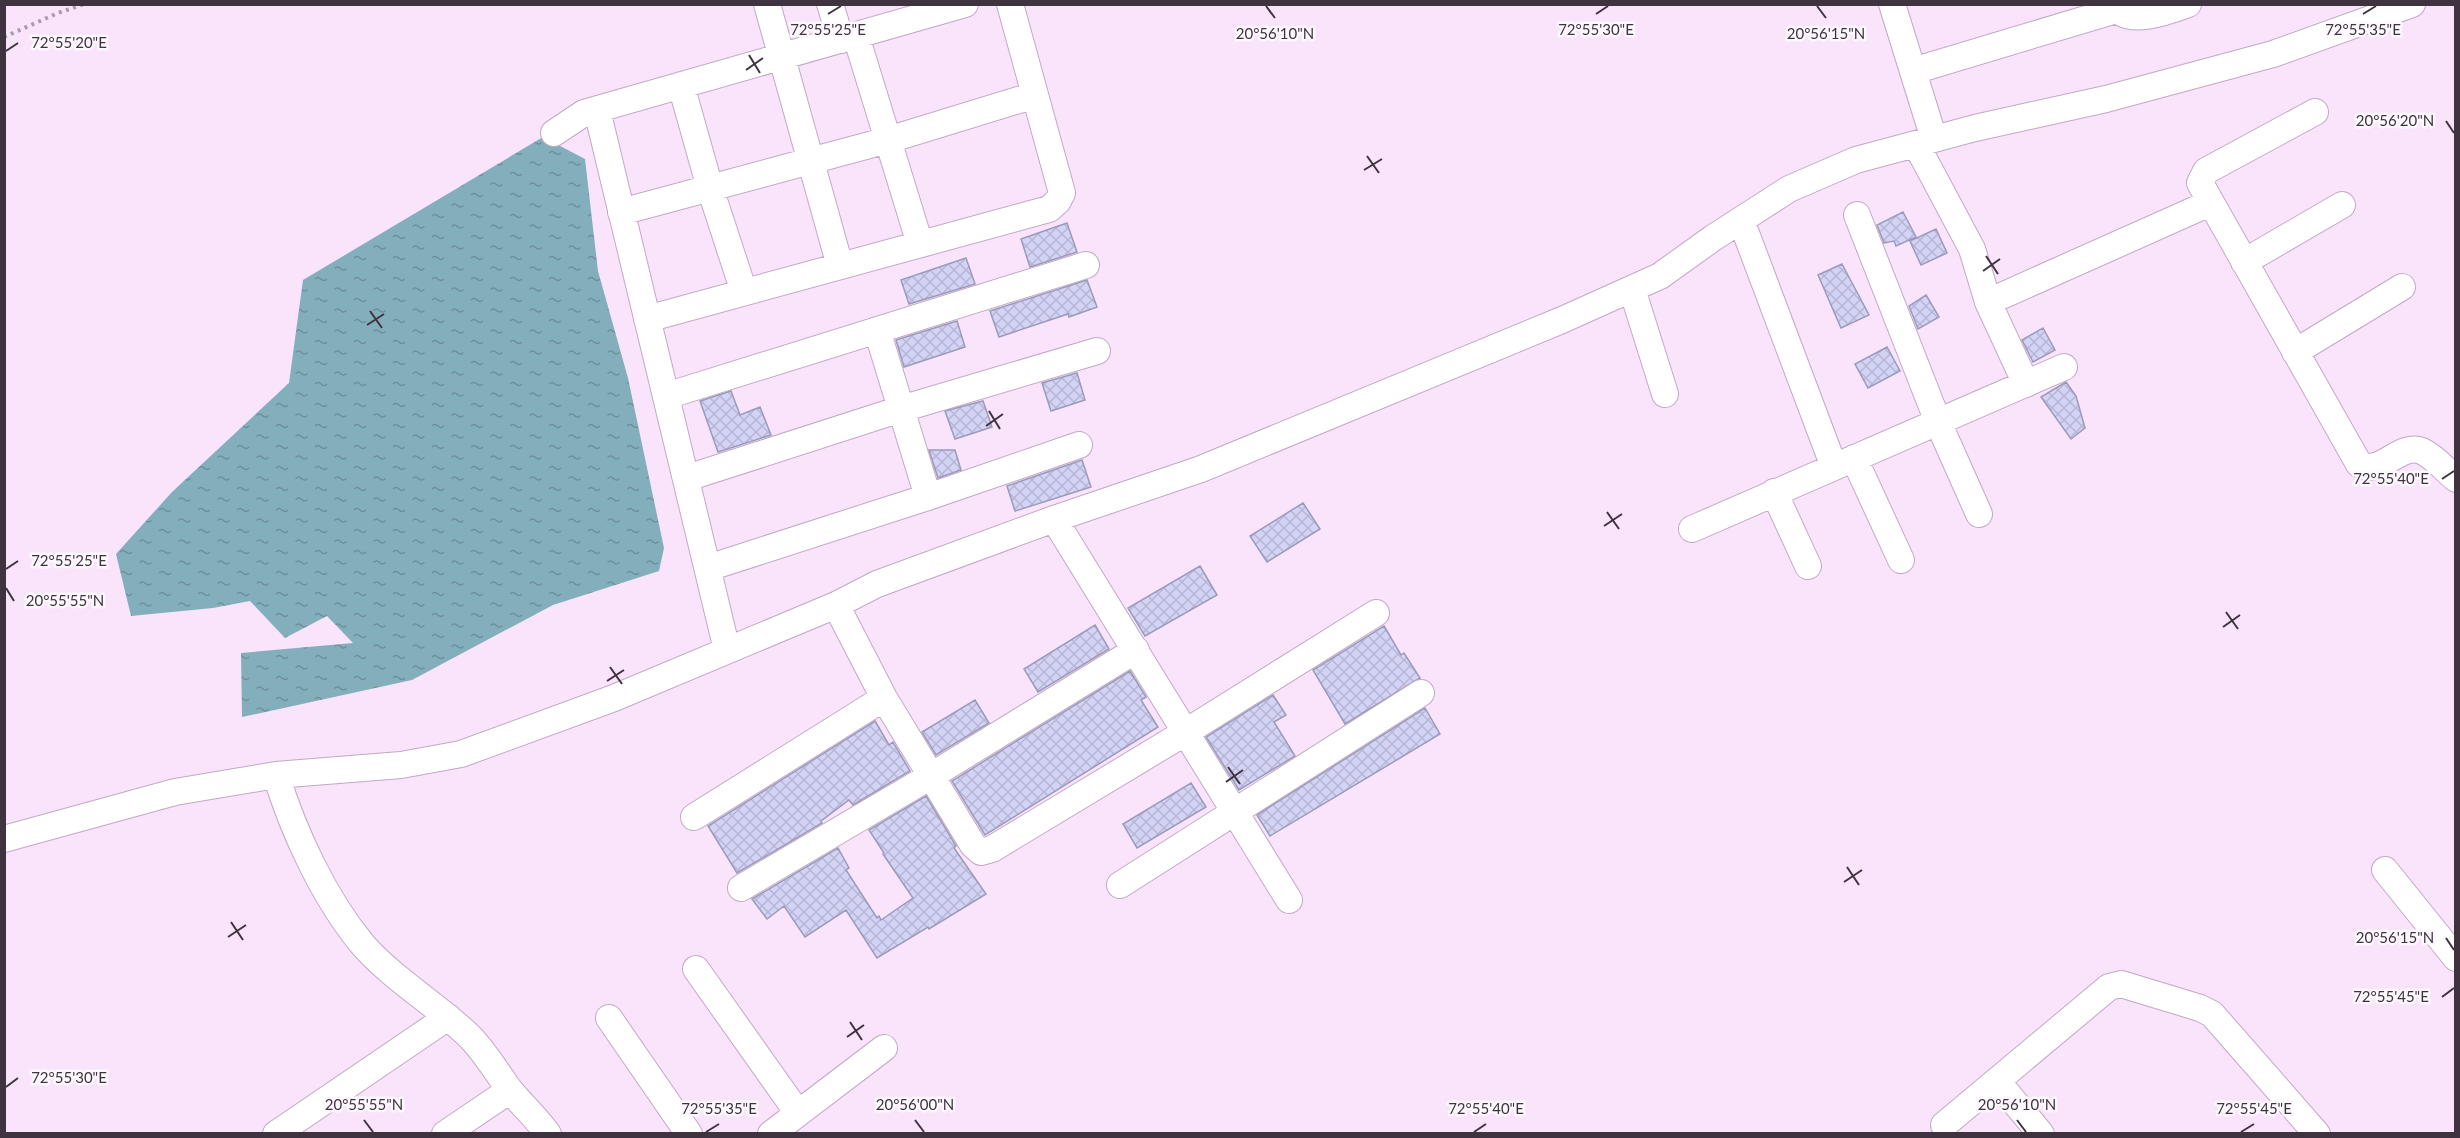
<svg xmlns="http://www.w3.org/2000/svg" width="2460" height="1138" viewBox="0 0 2460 1138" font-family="Lato,sans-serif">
<defs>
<pattern id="water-ripples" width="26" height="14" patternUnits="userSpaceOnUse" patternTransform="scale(1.5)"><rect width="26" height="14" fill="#83afbc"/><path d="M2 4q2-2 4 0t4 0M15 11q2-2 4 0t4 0" fill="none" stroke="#6d8f9a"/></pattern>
<pattern id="building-cross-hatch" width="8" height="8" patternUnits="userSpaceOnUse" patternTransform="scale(1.5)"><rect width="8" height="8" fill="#d3d3f6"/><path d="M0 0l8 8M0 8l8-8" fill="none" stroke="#b6b6d4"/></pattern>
</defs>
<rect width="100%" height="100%" fill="#f9e4fc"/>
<path fill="url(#water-ripples)" d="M543 137 585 159 598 271 628 378 664 548 659 571 553 605 412 680 242 717 241 653 353 643 327 616 285 638 250 601 213 608 131 616 116 554 172 492 289 383 303 280Z"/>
<path fill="url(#building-cross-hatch)" stroke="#9a9abb" stroke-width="1.5" d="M1903 212 1916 237 1896 246 1894 241 1884 243 1877 225Z
M1067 223 1077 252 1030 267 1021 239Z
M1936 229 1947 253 1921 265 1910 241Z
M966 258 975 284 909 304 901 280Z
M1842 264 1869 315 1841 328 1818 275Z
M1087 280 1097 307 1069 317 1068 314 999 337 990 311Z
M1926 295 1939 317 1918 329 1909 306Z
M957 321 965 347 904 367 896 340Z
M2043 328 2055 350 2033 362 2022 340Z
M1887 347 1900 371 1868 388 1855 364Z
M1077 373 1085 400 1051 411 1042 383Z
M2066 382 2076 396 2085 428 2071 439 2041 397Z
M731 391 740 415 760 407 771 435 718 452 700 401Z
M983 401 992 427 955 439 945 411Z
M929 450H955L961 470 938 478Z
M1082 460 1091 487 1015 511 1007 486Z
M1303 503 1320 529 1267 562 1250 536Z
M1200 566 1217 595 1145 636 1128 608Z
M1095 625 1109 649 1038 692 1024 669Z
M1384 626 1401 655 1404 653 1420 678 1345 724 1313 670Z
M1130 671 1146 697 1141 700 1158 727 985 835 952 781Z
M1273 695 1286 715 1274 722 1295 756 1239 790 1206 737Z
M975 700 989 723 936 755 922 732Z
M1425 708 1440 734 1270 836 1257 815Z
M875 721 889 745 893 742 910 771 853 805 849 800 821 821 822 823 737 873 708 826Z
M1191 783 1206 807 1137 848 1123 824Z
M926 796 956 846 954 848 986 894 929 929 928 927 877 958 846 910 805 937 784 906 767 919 752 899 838 848 849 868 846 870 877 918 879 916 881 920 913 898 883 854 884 853 869 830Z"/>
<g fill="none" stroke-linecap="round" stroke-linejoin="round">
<defs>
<path id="minor" d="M767 4 840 266
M830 4 841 40
M1892 4 1934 139
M2113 4C2126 28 2169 11 2188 4
M856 36 920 244
M1913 71 2116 10
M681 85 710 188 744 292
M597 110 727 650
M2315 112 2206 171 2200 183 2359 464C2381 477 2399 442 2422 451 2435 457 2445 470 2456 479
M554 133 584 113 965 4
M1916 144 1972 249 1988 302 2026 384
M621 212 888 140 1035 95
M1857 215 1938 422 1979 514
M1741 220 1834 467
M2244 262 2342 205
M1632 289 1665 394
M1988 302 2210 203
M647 319 1049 209 1058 201 1062 193 1010 4
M877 330 928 497
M2295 352 2402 287
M666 396 1086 265
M1854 458 1901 560
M687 478 901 409 1097 351
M1774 492 1808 566
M1054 519 1289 900
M1692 529 2064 367
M708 568 928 497 1079 445
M836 605 884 698 973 845 981 852 992 849 1186 732 1376 613
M276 775C294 833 324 898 363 945 393 979 434 1003 467 1034 484 1050 495 1070 509 1089 521 1104 536 1117 548 1134
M694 817 884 698
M4 839 175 792 276 775 401 765 461 754 614 698 836 605 877 584 1054 519 1201 469 1562 320 1660 276 1713 238 1789 189 1856 160 1975 128 2106 99 2273 54 2412 4
M2385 870 2456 958
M1120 885 1421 693
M741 888 931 776 1136 650
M696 969 798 1113
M609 1018 689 1134
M1997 1081 2041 1134
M1944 1125 2109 987 2121 984 2200 1008 2212 1014 2317 1134
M276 1134 448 1017
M445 1134 510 1090
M771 1134 884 1048"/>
</defs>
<use href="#minor" stroke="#c2a8c5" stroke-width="28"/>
<path stroke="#ac9bae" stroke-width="4" stroke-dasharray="3 4.5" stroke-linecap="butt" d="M4 37 58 13 84 4"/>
<use href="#minor" stroke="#fff" stroke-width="26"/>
</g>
<path fill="none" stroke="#3e333f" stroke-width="2" d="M1266 6 1275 18M1817 6 1826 18M828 14 841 6M1596 14 1608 6M2363 14 2376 6M6 51 18 43M749 55 760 73M746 70 763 58M2446 121 2454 133M1367 156 1379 173M1364 170 1382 159M1986 256 1998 274M1983 271 2000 259M370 311 382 328M367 325 384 314M989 411 1000 429M986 426 1003 414M2442 479 2454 471M1607 512 1619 529M1604 526 1622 514M6 569 18 561M6 588 14 601M2226 612 2238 629M2223 627 2240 615M610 667 622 684M607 681 624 670M1228 767 1240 784M1226 782 1243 770M1847 867 1859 885M1844 882 1862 870M231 922 243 940M228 937 246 925M2446 938 2454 950M2442 997 2454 988M850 1022 862 1040M847 1037 864 1025M6 1087 18 1078M364 1120 373 1132M915 1120 924 1132M2017 1120 2026 1132M706 1132 719 1124M1474 1132 1486 1124M2241 1132 2254 1124"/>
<g font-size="15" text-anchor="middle" fill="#3e333f" stroke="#fdf8fe" stroke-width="5" stroke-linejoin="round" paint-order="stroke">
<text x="2363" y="35">72°55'35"E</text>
<text x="828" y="35">72°55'25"E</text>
<text x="1596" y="35">72°55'30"E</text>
<text x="1275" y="39">20°56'10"N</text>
<text x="1826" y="39">20°56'15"N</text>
<text x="69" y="48">72°55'20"E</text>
<text x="2395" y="126">20°56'20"N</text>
<text x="2391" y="484">72°55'40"E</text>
<text x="69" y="566">72°55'25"E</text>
<text x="65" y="606">20°55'55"N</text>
<text x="2395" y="943">20°56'15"N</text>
<text x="2391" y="1002">72°55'45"E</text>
<text x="69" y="1083">72°55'30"E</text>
<text x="364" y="1110">20°55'55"N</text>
<text x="915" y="1110">20°56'00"N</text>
<text x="2017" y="1110">20°56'10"N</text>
<text x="719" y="1114">72°55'35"E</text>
<text x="1486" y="1114">72°55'40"E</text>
<text x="2254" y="1114">72°55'45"E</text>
</g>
<rect width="2460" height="1138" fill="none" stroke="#3e333f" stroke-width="12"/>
</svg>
